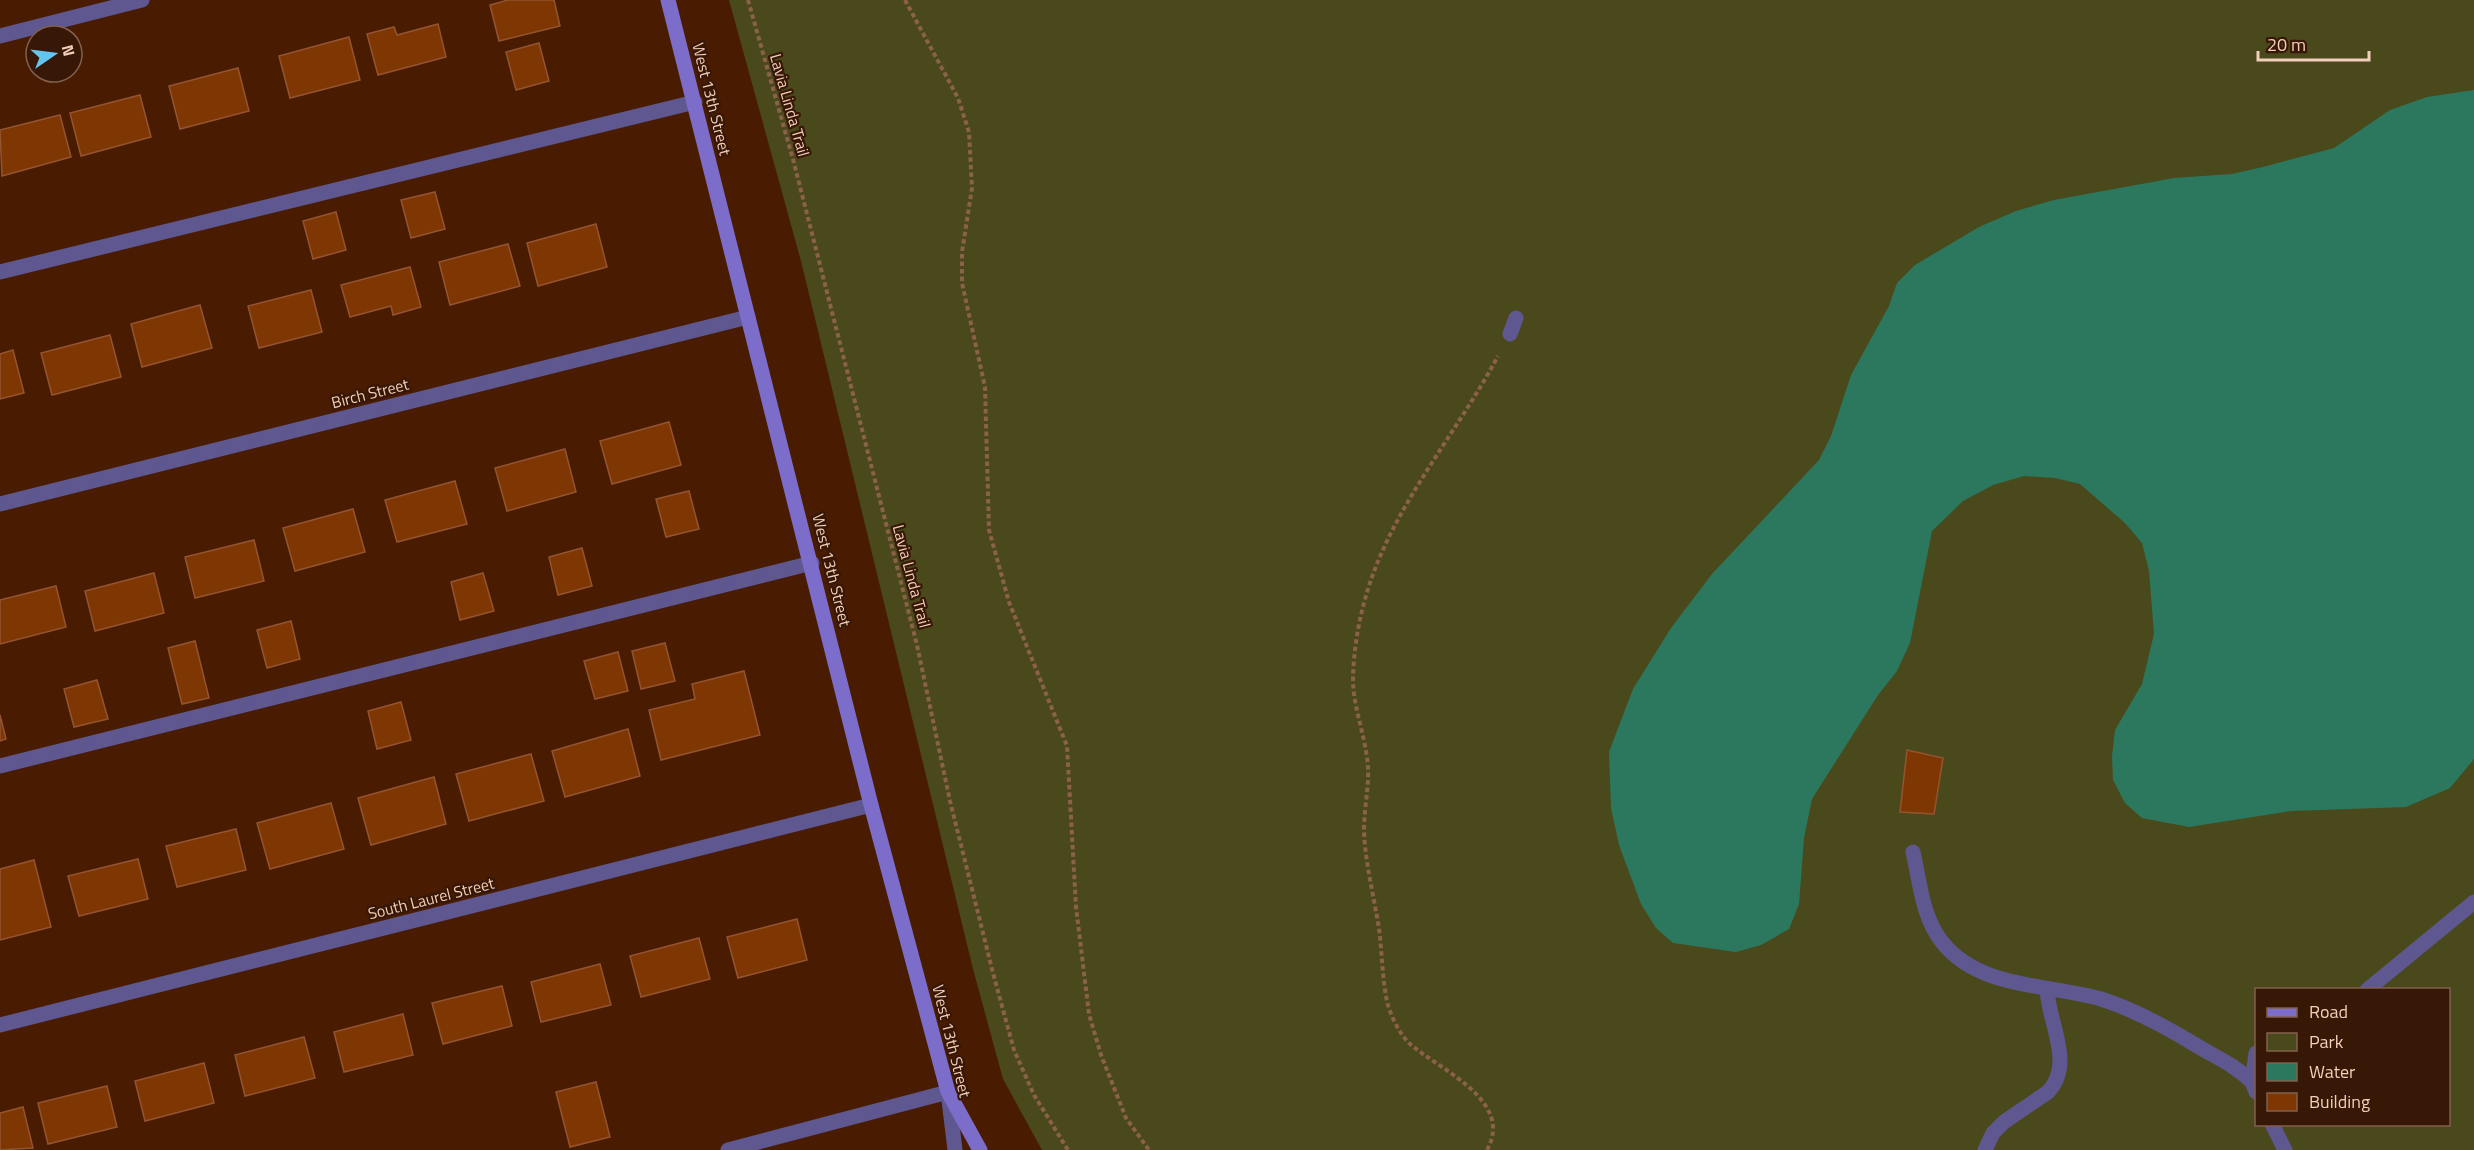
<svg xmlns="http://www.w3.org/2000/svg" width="2474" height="1150" viewBox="0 0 2474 1150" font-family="'Titillium Web',sans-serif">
<rect width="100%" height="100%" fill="#491c01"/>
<path fill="#4a491b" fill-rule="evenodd" d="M729 0H2474V1150H1042L1003 1079 973 969 801 261ZM2256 990H2448V1124H2256Z"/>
<path fill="#2c785f" d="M2474 90V759L2450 788 2406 807 2291 811 2189 827 2142 818 2125 803 2113 780 2112 756 2115 730 2142 684 2154 634 2149 571 2142 543 2125 523 2080 484 2055 478 2024 476 1993 485 1963 501 1932 531 1910 643 1897 671 1878 695 1812 799 1804 838 1799 904 1789 929 1761 945 1736 952 1673 943 1656 928 1641 904 1619 845 1611 808 1609 752 1633 689 1671 628 1712 574 1819 460 1831 436 1851 375 1889 306 1897 283 1915 265 1979 227 2016 211 2054 200 2174 178 2232 174 2263 167 2334 148 2390 110 2427 97Z"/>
<path fill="#7e3703" stroke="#945432" stroke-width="1.5" d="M508 0H554L560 26 499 41 490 5Z
M438 24 446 57 378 75 367 34 394 27 397 35Z
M349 37 360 80 290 98 279 56Z
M539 43 549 81 516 90 506 52Z
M238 68 249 111 180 129 169 86Z
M140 95 151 137 81 156 70 113Z
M60 115 71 157 2 176 0 130Z
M435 192 445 229 411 238 401 200Z
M336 212 346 250 313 259 303 221Z
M596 224 607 267 538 286 527 243Z
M508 244 520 286 450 305 439 262Z
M410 267 421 307 393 315 391 306 350 317 341 285Z
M311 290 322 332 259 348 248 306Z
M200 305 212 348 142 367 131 324Z
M110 335 121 377 52 395 41 353Z
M13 350 24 393 0 399V354Z
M669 422 681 465 612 484 600 441Z
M565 449 576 492 507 511 495 468Z
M455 481 467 524 397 542 385 500Z
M689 491 699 529 666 537 656 499Z
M353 509 365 552 295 571 283 528Z
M254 540 264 581 195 598 185 557Z
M582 548 592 586 558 595 549 557Z
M154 573 164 613 95 631 85 591Z
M483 573 494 611 460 620 451 582Z
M56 586 66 627 0 644V600Z
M291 621 300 659 267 668 257 630Z
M195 641 209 698 182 704 168 648Z
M665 643 675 681 641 689 632 651Z
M618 652 628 691 595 699 584 661Z
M744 671 760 735 661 760 649 710 695 699 692 684Z
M97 680 108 719 74 727 64 689Z
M401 702 411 740 377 749 368 711Z
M0 715 6 739 0 741Z
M628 729 640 776 565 797 552 751Z
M1907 750 1943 758 1934 814 1900 812Z
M531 754 544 801 469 821 456 774Z
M434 777 446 824 371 845 358 798Z
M331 803 344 849 270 869 257 823Z
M236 829 246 870 177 887 166 846Z
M138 859 148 899 79 916 68 876Z
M34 860 51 927 0 940V869Z
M797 919 807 960 738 978 727 937Z
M699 938 710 979 641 997 630 956Z
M600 964 611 1005 541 1022 531 982Z
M502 986 512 1026 443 1044 432 1003Z
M403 1014 413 1055 344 1072 334 1032Z
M304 1037 315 1078 245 1096 235 1055Z
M204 1063 214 1103 145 1121 135 1081Z
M596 1082 610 1137 570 1147 556 1092Z
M107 1086 117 1127 48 1144 38 1103Z
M23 1107 33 1148 0 1150V1113Z"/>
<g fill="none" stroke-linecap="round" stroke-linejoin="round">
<path stroke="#8b6149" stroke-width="4" stroke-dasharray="4.5 3" stroke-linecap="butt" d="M748 0 794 163 917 645 950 801 993 973 1014 1050 1034 1095 1068 1150
M905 0 958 98 969 132 972 188 962 252V283L985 387 989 530 1009 602 1067 746 1076 907 1089 1014 1101 1055 1126 1118 1149 1150
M1487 1150C1515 1100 1438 1069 1410 1044 1399 1034 1388 1011 1386 996 1382 974 1382 951 1379 929 1374 896 1365 863 1364 830 1364 809 1369 788 1368 767 1366 738 1354 710 1353 682 1353 651 1359 618 1368 589 1394 505 1457 433 1498 356"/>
<path stroke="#5e5790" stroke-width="15" d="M0 272 695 102
M1510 334 1516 318
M0 766 812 563
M1913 852C1920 882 1922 917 1942 942 1979 989 2048 984 2101 999 2136 1010 2168 1028 2199 1047 2218 1058 2236 1066 2252 1082L2256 1072
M2367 990 2474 902
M2256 1053 2252 1082 2256 1092
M2272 1124 2285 1150
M728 1150 948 1092
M1985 1150 1993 1133 2004 1122 2048 1092C2075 1064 2048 1022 2047 989"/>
<path stroke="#5e5790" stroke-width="15" d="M0 36 142 0
M0 504 748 317
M0 1025 871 805
M948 1092 955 1150"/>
<path stroke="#7b6dc9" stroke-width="15" d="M668 0 871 805 948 1092 980 1150"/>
</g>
<g text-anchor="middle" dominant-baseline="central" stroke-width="4.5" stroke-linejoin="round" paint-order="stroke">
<g font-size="16" fill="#f2cebb" stroke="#371705">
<text transform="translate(712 99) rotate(76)">West 13th Street</text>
<text transform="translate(790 105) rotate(74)">Lavia Linda Trail</text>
<text transform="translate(370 393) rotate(-14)">Birch Street</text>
<text transform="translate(832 570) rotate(76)">West 13th Street</text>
<text transform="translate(912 576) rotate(75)">Lavia Linda Trail</text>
<text transform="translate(431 898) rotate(-14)">South Laurel Street</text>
<text transform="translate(952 1041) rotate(76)">West 13th Street</text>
</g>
</g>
<rect x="2255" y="988" width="195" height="138" fill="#371705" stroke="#82604e" stroke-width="1.5"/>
<rect x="2267" y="1008" width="30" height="9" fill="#7b6dc9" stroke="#82604e" stroke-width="1.5"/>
<text x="2309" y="1018" font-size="18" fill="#f2cebb">Road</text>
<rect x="2267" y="1033" width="30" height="18" fill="#4a491b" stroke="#82604e" stroke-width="1.5"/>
<text x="2309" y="1048" font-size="18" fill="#f2cebb">Park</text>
<rect x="2267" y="1063" width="30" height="18" fill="#2c785f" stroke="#82604e" stroke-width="1.5"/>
<text x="2309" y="1078" font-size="18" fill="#f2cebb">Water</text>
<rect x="2267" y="1093" width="30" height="18" fill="#7e3703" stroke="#82604e" stroke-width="1.5"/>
<text x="2309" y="1108" font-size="18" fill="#f2cebb">Building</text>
<g transform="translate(54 54) rotate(76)"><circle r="28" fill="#371705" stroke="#82604e" stroke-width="1.5"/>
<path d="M0-4.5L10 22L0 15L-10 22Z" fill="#64c5ee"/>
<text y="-9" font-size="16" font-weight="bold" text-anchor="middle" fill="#f2cebb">N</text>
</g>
<path d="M2258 51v9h111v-9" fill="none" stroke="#f2cebb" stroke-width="3"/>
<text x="2267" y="51" font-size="18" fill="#f2cebb" stroke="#371705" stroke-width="4.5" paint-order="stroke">20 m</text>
</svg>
